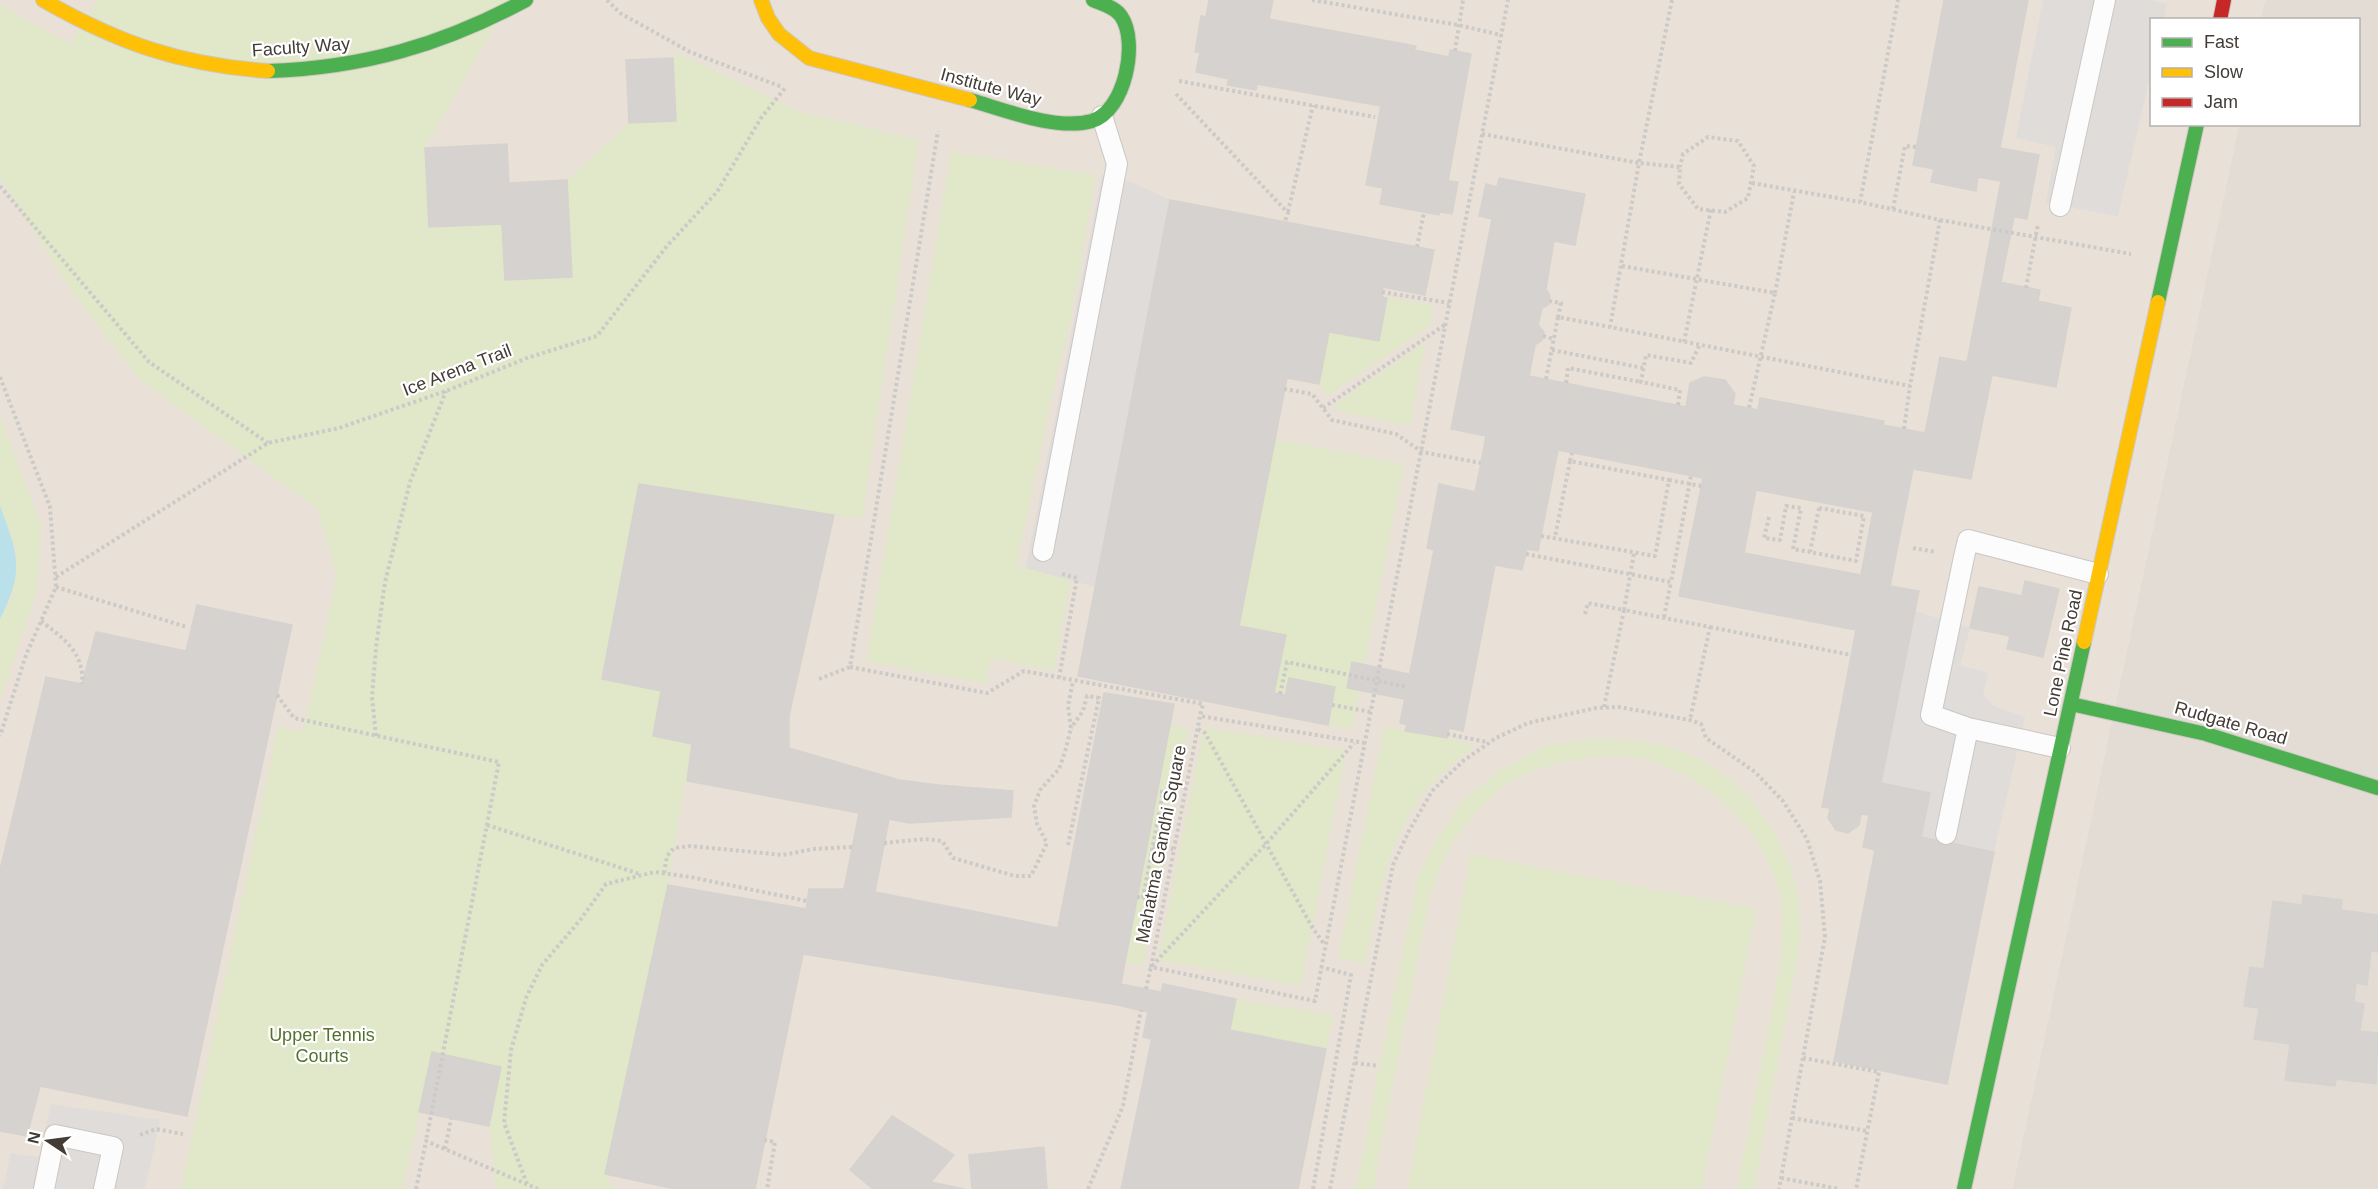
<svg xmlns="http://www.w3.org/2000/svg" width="2378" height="1189" viewBox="0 0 2378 1189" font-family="Arial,sans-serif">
<rect width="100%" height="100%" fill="#eeebe8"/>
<path fill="#e2dcd5" d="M2265 0H2378V1189H2012L2239 125 2358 124V20L2261 19Z"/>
<path fill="#e9e0d7" d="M0 0H2265L2261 19 2152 20V124L2239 125 2012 1189H0Z"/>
<path fill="#e1e7c9" d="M98 0H510L425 148 429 227 502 224 505 280 572 277 567 180 629 123 676 121 673 58 679 54 798 111 919 140 862 519 639 485 602 679 661 691 692 744 668 885 605 1173 614 1189H496L489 1126 501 1067 432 1052 403 1189H181L278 726 303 731 337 575 317 509 139 379 70 289 0 177V5L70 44Z
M951 151 1096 175 1072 312 1047 418 1017 566 1071 579 1054 671 991 658 986 684 866 661Z
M1387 298 1433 305 1430 326 1327 396 1319 384 1329 332 1379 341Z
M1426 342 1410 426 1338 411 1334 405Z
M0 415 41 525 38 588 0 700V619L12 595 17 552 0 506Z
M1275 439 1404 464 1352 730 1328 725 1335 687 1289 678 1285 695 1274 693 1285 635 1239 626Z
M1170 724 1188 729 1143 965 1125 963Z
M1384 726 1476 745C1460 758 1441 772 1428 788 1386 840 1378 901 1365 964L1338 958Z
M1204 727 1346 750 1301 986 1158 960Z
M1597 738C1630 740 1665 742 1695 757 1747 782 1788 840 1798 896 1800 910 1800 924 1801 938L1754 1189H1737L1780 965C1782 943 1784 919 1780 897 1765 830 1708 774 1642 759 1623 754 1601 756 1583 759 1554 763 1525 771 1502 788 1495 793 1488 801 1482 807 1451 838 1443 860 1429 901L1373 1189H1356L1379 1066 1418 877 1436 840 1461 802 1502 769 1546 745Z
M1471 854 1756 909 1702 1189H1407Z
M1236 999 1333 1015 1326 1049 1230 1030Z"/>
<path fill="#dfdcd9" d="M2043 0H2149L2167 4 2164 19 2152 20 2151 72 2118 216 2046 203 2056 147 2016 138Z
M1102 175 1131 182 1170 200 1096 587 1026 568Z
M1915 611 1970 628 1960 666 1988 672 1983 695 1995 707 2025 717 1994 852 1921 837 1881 783Z
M51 1104 160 1120 145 1189H3L11 1153 39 1157Z"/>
<path fill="#bae0ea" d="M0 506C18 555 25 569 0 619Z"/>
<path fill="#d6d2cf" stroke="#d6d2ce" stroke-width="1.5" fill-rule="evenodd" d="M1209 0H1273L1269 19 1416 46 1414 50 1449 57 1450 50 1471 54 1448 181 1458 182 1452 214 1440 212 1439 215 1380 204 1383 188 1366 185 1381 106 1257 84 1256 90 1227 85 1229 79 1196 72 1200 52H1195L1201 16 1206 17Z
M1944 0H2028L2000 148 2039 155 2027 219 1995 213 2001 181 1978 177 1976 191 1931 182 1934 169 1913 165Z
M673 58 676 121 629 123 626 60Z
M507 144 509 183 567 180 572 277 505 280 502 224 429 227 425 148Z
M1499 178 1585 194 1575 245 1554 241 1546 289 1550 296 1549 301 1548 305 1542 308 1538 325 1544 332 1542 340 1535 345 1529 376 1686 407 1690 383 1704 377 1725 380 1735 394 1733 405 1758 410 1760 398 1884 421 1883 425 1925 433 1940 357 1967 362 1983 279 2040 290 2038 301 2071 308 2056 387 1992 375 1971 479 1913 469 1890 586 1919 591 1881 783 1930 793 1921 837 1994 852 1947 1084 1834 1061 1875 850 1863 847 1869 815 1861 814 1859 825 1848 833 1836 830 1828 818 1830 808 1822 807 1856 630 1679 596 1703 478 1558 450 1538 551 1527 549 1522 570 1495 565 1463 731 1449 728 1447 738 1405 731 1407 725 1400 723 1434 550 1427 548 1439 484 1475 492 1481 463 1486 436 1451 429 1492 219 1479 216 1486 184 1497 187ZM1756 490 1873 512 1861 575 1744 553Z
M1170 200 1434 250 1425 295 1383 287 1382 297 1387 298 1379 341 1329 332 1319 384 1287 378 1239 626 1286 635 1274 693 1285 695 1281 716 1078 676Z
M1995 213 2014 217 2001 282 1983 279Z
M639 484 834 515 789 716V748L899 780 938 785 1013 791 1011 817 909 823 889 819 875 892 844 889 859 813 687 781 692 744 653 736 661 691 602 679Z
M2025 581 2059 589 2043 657 2007 649 2010 636 1970 628 1979 587 2022 596Z
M197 605 292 625 187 1116 40 1086 27 1136 0 1131V870L46 677 82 684 96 632 186 651Z
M1352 662 1409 674 1405 699 1347 688Z
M1289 678 1335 687 1328 725 1281 716Z
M1104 693 1174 704 1123 973 1052 958Z
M668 885 806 909 809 889H844L875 892 1058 928 1052 958 1123 973 1117 1005 803 954 755 1189H675L605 1174Z
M2303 895 2342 900 2341 910 2378 915V952L2371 951 2367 985 2356 983 2354 1002 2364 1004 2360 1031 2378 1033 2376 1084 2336 1079 2335 1086 2285 1080 2290 1044 2254 1039 2259 1008 2244 1006 2250 967 2264 969 2273 901 2302 905Z
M1121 984 1161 992 1152 1039 1143 1037 1148 1012 1117 1005Z
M1163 984 1236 999 1230 1030 1326 1049 1298 1189H1121Z
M432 1052 501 1067 489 1126 419 1112Z
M892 1116 954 1155 931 1182 964 1189H873L850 1170Z
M1044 1147 1047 1189H972L969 1155Z"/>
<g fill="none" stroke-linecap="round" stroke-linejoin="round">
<defs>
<path id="lane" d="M2060 206 2105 0
M1043 551 1117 164 1102 116
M2060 748 1968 728 1931 715 1964 557 1968 540 2098 574
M1946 834 1968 728
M44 1189 55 1135 113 1147 104 1189"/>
<path id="fast" d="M268 71C363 68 442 45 526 0
M970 100C1005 110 1056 131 1092 121 1125 111 1139 42 1121 16 1115 7 1102 4 1093 0
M2158 302 2197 124
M2071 704 2206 734 2378 788
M1964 1189 2084 642"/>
<path id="slow" d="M43 0C118 43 181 65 268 71
M761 0 768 18 779 34 809 58 970 100
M2084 642 2158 302"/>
<path id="jam" d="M2220 20 2224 0"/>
</defs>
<use href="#lane" stroke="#cac7c4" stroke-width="22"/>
<use href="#fast" stroke="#cec8c1" stroke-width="16"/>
<use href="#slow" stroke="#cec8c1" stroke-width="16"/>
<use href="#jam" stroke="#cec8c1" stroke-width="16"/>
<path stroke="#cccac7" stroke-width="4" stroke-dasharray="3 3" stroke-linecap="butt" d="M607 0 620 13 690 52 782 87
M1312 0 1458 25 1501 35
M1672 0 1639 163 1680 167 1679 184 1698 209 1725 212 1748 198 1754 166 1738 141 1708 137 1683 154 1680 167
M1455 51 1463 0
M1179 81 1375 117
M1176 94 1288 213 1285 221
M1482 134 1639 163 1610 327 1910 386 1940 220 1860 202 1898 0
M1752 183 1860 202
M0 186 149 362 268 443
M1893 209 1905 146 1916 147
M1288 212 1313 105
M1940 220 2131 254
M1417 247 1424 212
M1622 266 1775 293 1749 408
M2026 288 2038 224
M1382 292 1449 303
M1775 293 1794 192
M1549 301 1561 303 1558 317
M1543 336 1554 339
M1684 342 1711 209
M1552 350 1643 368
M0 377 50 507 56 587 26 655 0 736
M1546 379 1558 317 1610 327
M1566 383 1568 368 1641 382
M1284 389 1312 394 1332 420 1396 434 1422 452 1481 463
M1678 405 1680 390 1641 382 1646 355 1691 363 1699 346
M1323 408 1446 324
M1904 429 1910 386
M1570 461 1572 453
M1669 480 1701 486
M1819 508 1864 516 1856 561 1810 552Z
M1769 517 1764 538 1780 540 1786 506 1801 508 1793 549 1810 552
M1541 536 1655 556 1669 480 1570 461 1555 537
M1913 548 1936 552
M56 577 268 443 339 428 446 391 527 358 597 336 667 246 717 192 761 118 785 88
M56 587 187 627
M1585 614 1588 603 1624 610 1634 553
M1664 617 1671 582
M41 621C63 638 85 653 82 684
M1710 627 1851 655
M850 667 987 693 1024 671 1203 704 1200 716
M1059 678 1077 578 1062 574
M819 679 850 667 938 131
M1280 694 1287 662 1407 687
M277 695 294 718 499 762 426 1141
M1332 705 1371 712
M1604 707 1624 610 1710 627 1690 720
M1198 729 1205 733 1312 927 1324 944
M1447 734 1487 742
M376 736 372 697 376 647 385 582 410 482 446 391
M1365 743 1200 716 1151 967 1315 1001 1508 0
M487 825 640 874
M884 843 925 839 942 841 953 858 1015 876H1031L1047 843 1037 824 1034 806 1040 790 1059 769 1065 752 1071 728 1068 706 1073 681
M1068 845 1099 698 1087 696 1083 711 1071 728
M1153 846 1173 849
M664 873 667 856 674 848 690 846 783 855 813 849 852 847
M1137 897 1143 898 1163 792 1157 791
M1146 989 1151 967 1266 844 1354 743
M1803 1058 1879 1072 1856 1189
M1355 1063 1379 1066
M1792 1118 1867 1131
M140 1135 156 1129 183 1134
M764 1140 775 1142 767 1189
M445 1149 451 1119
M1781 1178 1839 1189
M527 1184 504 1123 511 1050 526 998 542 965 581 919 606 884 655 872 690 877 807 901
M416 1189 426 1141 538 1189
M1088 1189 1123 1106 1141 1010
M1313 1189 1351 975 1321 967
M1330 1189 1393 865 1409 831 1432 791 1463 761 1496 738 1528 723 1596 708 1619 707 1690 720 1701 724 1706 738 1755 772 1783 801 1807 839 1820 881 1825 937 1779 1189"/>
<use href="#lane" stroke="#fcfcfc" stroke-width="20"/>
<use href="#fast" stroke="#4caf50" stroke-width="14"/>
<use href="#slow" stroke="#ffc107" stroke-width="14"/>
<use href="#jam" stroke="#c62828" stroke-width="14"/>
<path stroke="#cccac7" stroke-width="4" stroke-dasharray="3 3" stroke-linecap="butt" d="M1526 554 1671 582 1691 476"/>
</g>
<g text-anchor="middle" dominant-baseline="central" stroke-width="4.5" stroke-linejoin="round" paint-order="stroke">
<g font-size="18" fill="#433b35" stroke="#fff">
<text transform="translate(301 47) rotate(-4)">Faculty Way</text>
<text transform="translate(991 87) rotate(15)">Institute Way</text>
<text transform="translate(457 370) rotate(-21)">Ice Arena Trail</text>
<text transform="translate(2063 653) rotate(-78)">Lone Pine Road</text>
<text transform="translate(2231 723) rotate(16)">Rudgate Road</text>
<text transform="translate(1161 844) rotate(-79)">Mahatma Gandhi Square</text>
</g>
<g font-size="18" fill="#53712c" stroke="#fff">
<text x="322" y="1035">Upper Tennis<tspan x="322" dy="21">Courts</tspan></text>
</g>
</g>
<rect x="2150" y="18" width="210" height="108" fill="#ffffff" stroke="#b4b1ae" stroke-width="1.5"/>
<rect x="2162" y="38" width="30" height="9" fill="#4caf50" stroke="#b4b1ae" stroke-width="1.5"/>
<text x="2204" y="48" font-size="18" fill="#433b35">Fast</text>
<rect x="2162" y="68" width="30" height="9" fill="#ffc107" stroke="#b4b1ae" stroke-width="1.5"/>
<text x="2204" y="78" font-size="18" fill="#433b35">Slow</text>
<rect x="2162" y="98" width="30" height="9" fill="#c62828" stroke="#b4b1ae" stroke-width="1.5"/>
<text x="2204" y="108" font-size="18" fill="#433b35">Jam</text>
<g transform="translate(48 1141) rotate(283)" stroke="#ffffff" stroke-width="4.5" paint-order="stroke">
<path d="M0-4.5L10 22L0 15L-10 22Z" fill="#433b35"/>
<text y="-9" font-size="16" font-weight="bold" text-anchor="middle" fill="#433b35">N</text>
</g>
</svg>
